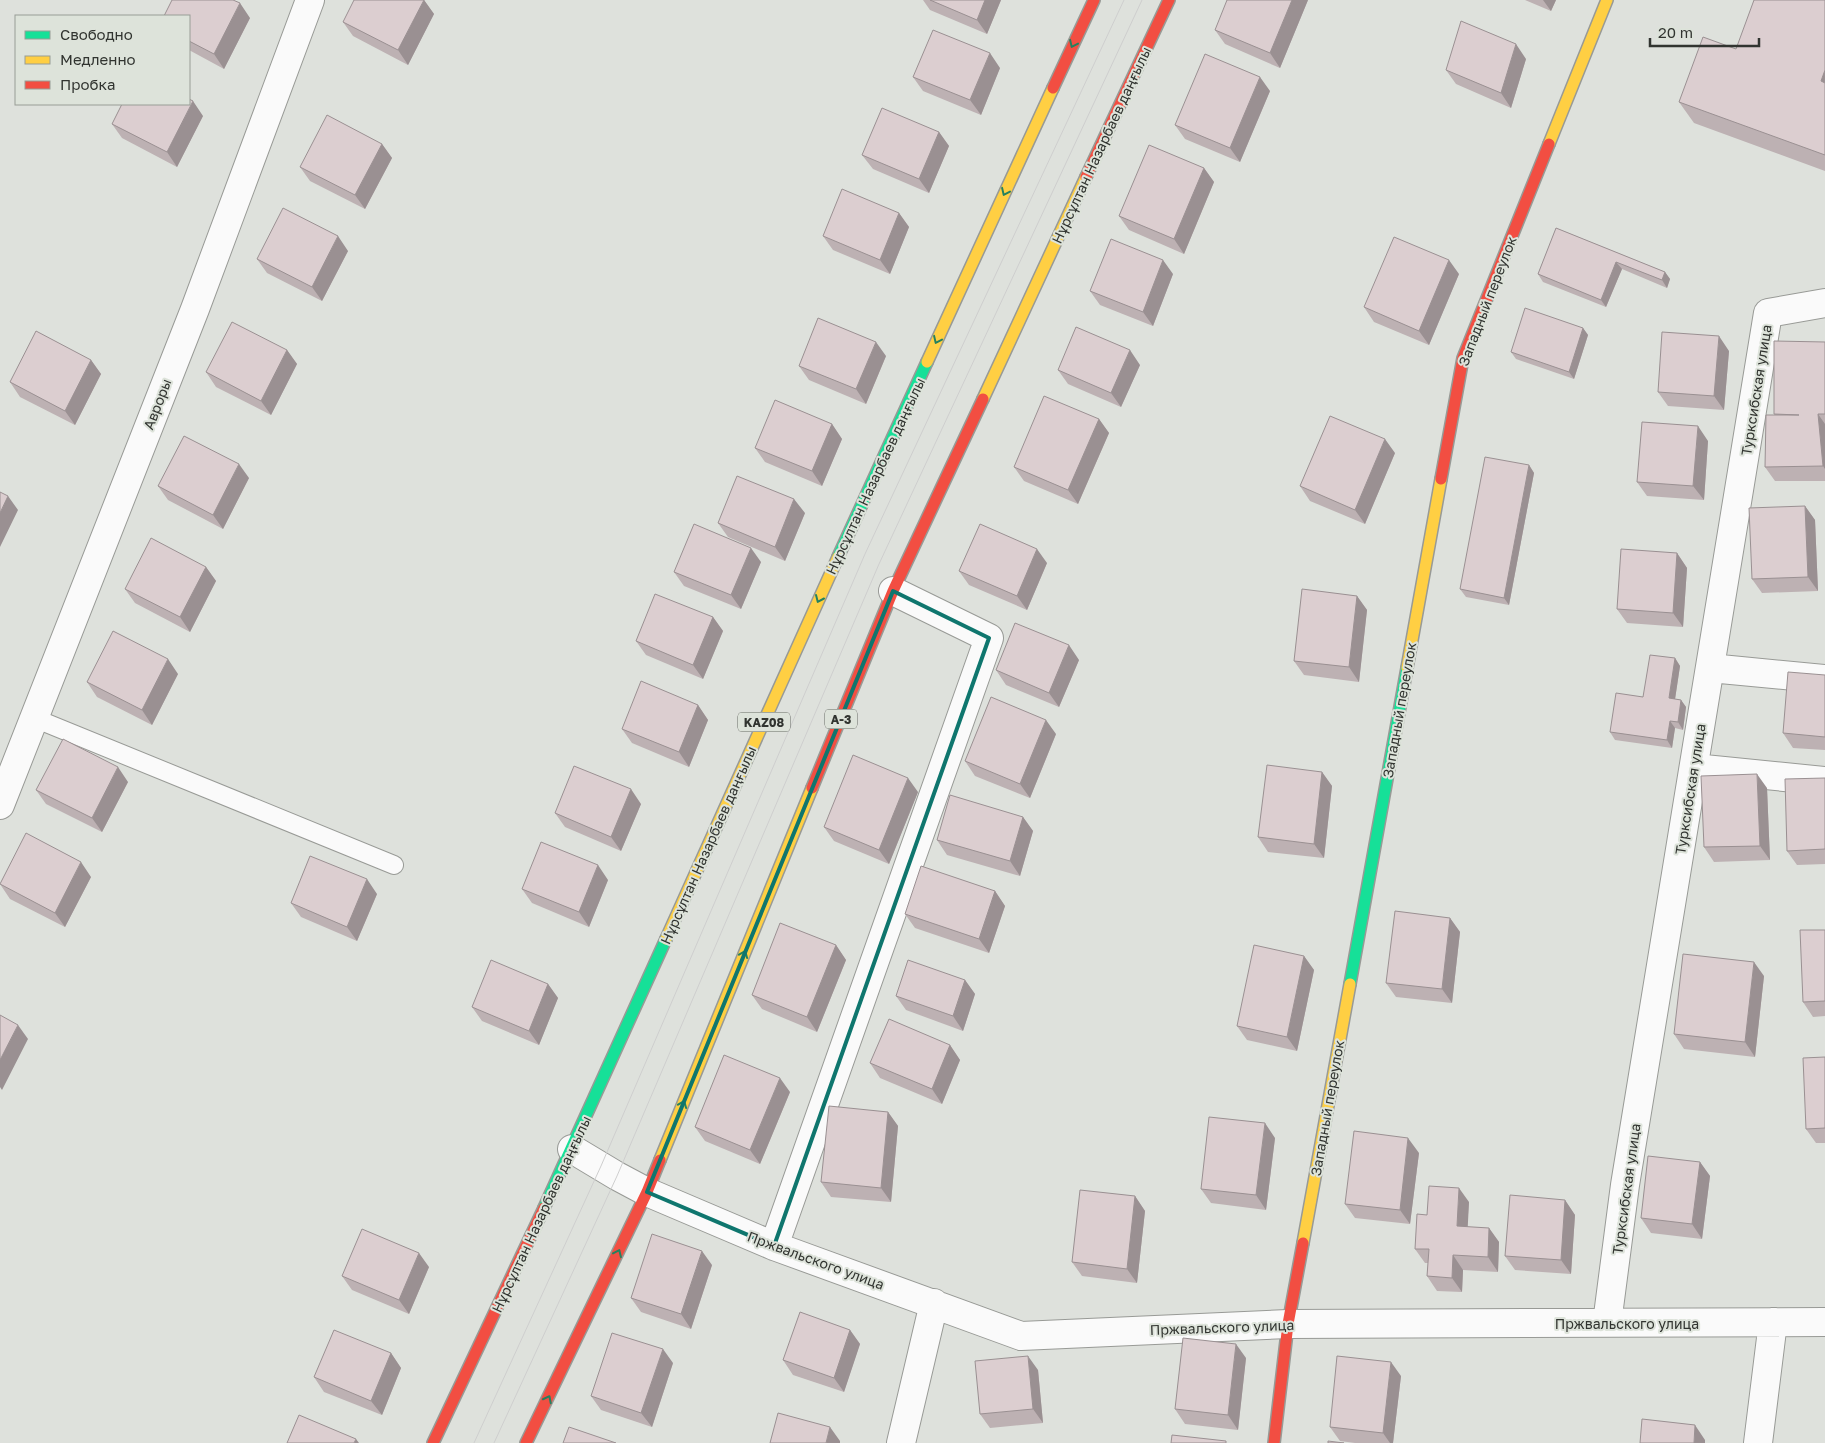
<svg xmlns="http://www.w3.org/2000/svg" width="1825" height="1443" viewBox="0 0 1825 1443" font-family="'Golos Text',sans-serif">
<rect width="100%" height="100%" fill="#dee1dc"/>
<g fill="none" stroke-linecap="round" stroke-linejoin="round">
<defs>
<path id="lane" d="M34 718 394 865"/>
<path id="street" d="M1710 668 1825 679
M1694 768 1825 781
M0 805 195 309 310 0
M572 1149 617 1176 647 1192 774 1246 1021 1336 1288 1324 1825 1322
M774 1246 989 638 893 591
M1607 1323 1625 1185 1768 313 1825 303
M901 1443 934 1303
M1758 1443 1773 1322"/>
<path id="fast" d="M838 557 927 362
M1350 984 1407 668
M544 1208 666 939"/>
<path id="slow" d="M1549 144 1607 0
M927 362 1053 88
M983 399 1086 177
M1407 668 1441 479
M666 939 838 557
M660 1160 812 788
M1303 1243 1350 984"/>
<path id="jam" d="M1053 88 1094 0
M1086 177 1169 0
M1441 479 1463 358 1549 144
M812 788 893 591 983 399
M433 1443 544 1208
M526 1443 647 1192 660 1160
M1274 1443 1288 1324 1303 1243"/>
</defs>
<use href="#lane" stroke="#989a96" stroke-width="20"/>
<use href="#street" stroke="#989a96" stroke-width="30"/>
<use href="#fast" stroke="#989a96" stroke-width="14"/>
<use href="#slow" stroke="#989a96" stroke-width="14"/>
<use href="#jam" stroke="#989a96" stroke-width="14"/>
<use href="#lane" stroke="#fafafa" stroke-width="18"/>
<use href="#street" stroke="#fafafa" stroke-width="28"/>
<use href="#fast" stroke="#16e098" stroke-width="11"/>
<use href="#slow" stroke="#ffcf43" stroke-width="11"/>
<use href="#jam" stroke="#f24e42" stroke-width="11"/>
<path stroke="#cecece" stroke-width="1" d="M474 1443 601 1166 865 554 1124 0
M494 1443 617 1176 879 564 1142 0"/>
</g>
<path fill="#bdb1b3" d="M424 0 434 14 408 65 353 36 343 22Z
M923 0H1001L987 34 930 10Z
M1308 0 1280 68 1225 44 1215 30Z
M1525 0H1556L1551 11Z
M1825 0V171L1694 123 1679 102 1736 49Z
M189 16 250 18 224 69 189 50Z
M1526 59 1511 108 1456 84 1446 70Z
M1000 68 981 115 923 91 913 77Z
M1270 91 1240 162 1185 139 1175 125Z
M203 116 177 167 122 138 112 124Z
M939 132 949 146 929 193 873 169 862 155Z
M382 144 392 158 365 209 310 181 300 167Z
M1204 168 1214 182 1184 254 1129 230 1119 216Z
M899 213 909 227 890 274 833 250 823 236Z
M1556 228 1665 272 1670 279 1667 288 1622 269 1606 307 1543 282 1538 274Z
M348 251 322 301 267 273 257 259Z
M1173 274 1153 326 1100 305 1090 291Z
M1459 274 1429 345 1374 322 1364 307Z
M1583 328 1588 335 1574 379 1516 359 1511 352Z
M1825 342V481H1775L1765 467 1775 415 1774 414Z
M287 350 297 364 271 415 216 387 206 372Z
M1729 351 1724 410 1668 406 1658 392Z
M886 356 866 404 809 380 799 366Z
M91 360 101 374 75 425 20 397 10 382Z
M1140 365 1121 407 1068 384 1058 370Z
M1099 419 1109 433 1078 504 1024 481 1014 467Z
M832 424 842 439 822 486 765 462 755 448Z
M1708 441 1704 500 1647 496 1637 482Z
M1395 453 1365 524 1310 501 1300 486Z
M1529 465 1534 473 1509 605 1466 597 1460 589Z
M249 478 223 529 168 500 158 486Z
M1805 506 1815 520 1818 591 1762 593 1752 579Z
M805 513 785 561 728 537 718 523Z
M1677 553 1687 568 1683 627 1627 623 1617 609Z
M761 562 741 609 684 586 674 572Z
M1047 563 1027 610 969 585 959 571Z
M206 567 216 581 190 632 135 603 125 589Z
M1357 596 1367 610 1359 682 1304 675 1294 661Z
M713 617 723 631 703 679 646 655 636 641Z
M1675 658 1680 666 1675 699 1681 700 1686 707 1683 730 1675 728 1672 748 1615 740 1610 732 1643 697Z
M1079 660 1059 707 1006 685 996 670Z
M178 674 152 725 97 697 87 682Z
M1825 675V750L1793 748 1783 733Z
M698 705 708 720 689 767 632 743 622 729Z
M1056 734 1030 798 975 776 965 761Z
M1322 772 1332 786 1324 858 1268 852 1258 837Z
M1825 778V864L1797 865 1787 851Z
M128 782 102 832 46 804 36 790Z
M1767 788 1770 860 1714 862 1704 847Z
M918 792 889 864 834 841 824 827Z
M641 804 621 851 565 827 555 813Z
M1023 817 1033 831 1020 876 947 855 937 840Z
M91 877 65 927 10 899 0 884Z
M608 880 589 927 532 903 522 889Z
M995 891 1005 906 989 953 915 928 905 914Z
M377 894 357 941 301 917 291 903Z
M1450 918 1460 932 1452 1003 1396 997 1386 983Z
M1825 930V1016L1813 1017 1803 1002Z
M836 945 846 960 817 1032 762 1009 752 995Z
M1304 956 1314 970 1297 1051 1247 1040 1237 1026Z
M1764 976 1755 1057 1684 1049 1674 1034Z
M965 980 975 994 963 1031 906 1010 896 996Z
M548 984 558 998 539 1045 482 1021 472 1007Z
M950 1045 960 1060 942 1104 880 1078 870 1063Z
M1825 1057V1143H1816L1806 1129Z
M790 1092 760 1164 705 1141 695 1127Z
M888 1112 898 1126 891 1202 831 1197 821 1182Z
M1275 1138 1266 1210 1211 1203 1201 1189Z
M1419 1153 1410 1224 1355 1218 1345 1204Z
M1700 1162 1710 1176 1702 1239 1651 1233 1641 1218Z
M1135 1196 1145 1211 1137 1283 1082 1276 1072 1262Z
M1565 1200 1575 1215 1571 1274 1515 1270 1505 1256Z
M1469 1202 1467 1227 1489 1228 1499 1242 1498 1272 1463 1270 1462 1292 1437 1291 1427 1276 1428 1263H1425L1415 1249 1427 1215Z
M712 1265 691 1329 641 1312 631 1298Z
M429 1267 409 1314 352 1290 342 1276Z
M850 1330 860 1344 844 1392 793 1375 783 1360Z
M391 1353 401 1368 382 1415 324 1392 314 1377Z
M1246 1358 1238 1430 1185 1424 1175 1409Z
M673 1363 652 1427 601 1410 591 1396Z
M1038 1370 1043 1423 990 1428 980 1414Z
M1401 1376 1393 1443H1355L1340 1441 1330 1427Z"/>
<path fill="#9a9092" d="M424 0 434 14 408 65 398 50Z
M985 0H1001L987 34 977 20Z
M1292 0H1308L1280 68 1270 53Z
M1543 0H1556L1551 11Z
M240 3 250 18 224 69 214 54Z
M1516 44 1526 59 1511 108 1501 93Z
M990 53 1000 68 981 115 970 100Z
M1825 70V87L1821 81Z
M1260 77 1270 91 1240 162 1230 148Z
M193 101 203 116 177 167 167 152Z
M939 132 949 146 929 193 919 179Z
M382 144 392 158 365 209 355 195Z
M1204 168 1214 182 1184 254 1174 239Z
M899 213 909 227 890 274 880 260Z
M338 236 348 251 322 301 312 287Z
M1163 260 1173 274 1153 326 1143 312Z
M1449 260 1459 274 1429 345 1419 331Z
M1616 262 1622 269 1606 307 1601 300Z
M1665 272 1670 279 1667 288 1662 280Z
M1583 328 1588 335 1574 379 1569 372Z
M1719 336 1729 351 1724 410 1714 396Z
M876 342 886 356 866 404 856 389Z
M287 350 297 364 271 415 261 401Z
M1130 350 1140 365 1121 407 1111 393Z
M91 360 101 374 75 425 65 411Z
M1818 414 1825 424V469L1823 466Z
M1099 419 1109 433 1078 504 1068 490Z
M832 424 842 439 822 486 812 471Z
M1698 426 1708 441 1704 500 1693 486Z
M1385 439 1395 453 1365 524 1355 510Z
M239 464 249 478 223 529 213 515Z
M1529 465 1534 473 1509 605 1504 598Z
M8 496 18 510 0 547V513Z
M794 499 805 513 785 561 775 547Z
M1805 506 1815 520 1818 591 1808 577Z
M751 548 761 562 741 609 731 595Z
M1037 549 1047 563 1027 610 1017 596Z
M1677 553 1687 568 1683 627 1673 613Z
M206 567 216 581 190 632 180 617Z
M1357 596 1367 610 1359 682 1349 667Z
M713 617 723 631 703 679 693 665Z
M1069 645 1079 660 1059 707 1049 693Z
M1675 658 1680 666 1674 706 1669 698Z
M168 659 178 674 152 725 142 710Z
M1681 700 1686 707 1683 730 1678 722Z
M698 705 708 720 689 767 679 752Z
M1046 720 1056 734 1030 798 1020 784Z
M1670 721 1675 728 1672 748 1667 740Z
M118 767 128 782 102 832 92 818Z
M1322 772 1332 786 1324 858 1314 844Z
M1757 774 1767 788 1770 860 1760 846Z
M908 778 918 792 889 864 879 850Z
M631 789 641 804 621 851 611 837Z
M1023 817 1033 831 1020 876 1010 861Z
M81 862 91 877 65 927 55 913Z
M598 865 608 880 589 927 579 912Z
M367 879 377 894 357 941 347 927Z
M995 891 1005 906 989 953 979 939Z
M1450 918 1460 932 1452 1003 1442 989Z
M836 945 846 960 817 1032 807 1017Z
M1304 956 1314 970 1297 1051 1287 1037Z
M1754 962 1764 976 1755 1057 1745 1042Z
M965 980 975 994 963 1031 953 1016Z
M548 984 558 998 539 1045 529 1031Z
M18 1025 28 1039 2 1090 0 1087V1060Z
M950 1045 960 1060 942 1104 932 1089Z
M780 1078 790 1092 760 1164 750 1150Z
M888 1112 898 1126 891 1202 881 1188Z
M1265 1123 1275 1138 1266 1210 1256 1195Z
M1408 1138 1419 1153 1410 1224 1400 1210Z
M1700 1162 1710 1176 1702 1239 1692 1224Z
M1459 1188 1469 1202 1467 1241 1457 1226Z
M1135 1196 1145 1211 1137 1283 1127 1269Z
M1565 1200 1575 1215 1571 1274 1561 1260Z
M1489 1228 1499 1242 1498 1272 1488 1257Z
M702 1251 712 1265 691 1329 681 1314Z
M419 1253 429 1267 409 1314 399 1300Z
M1453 1255 1463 1270 1462 1292 1452 1278Z
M850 1330 860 1344 844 1392 834 1378Z
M1236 1344 1246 1358 1238 1430 1228 1415Z
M663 1349 673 1363 652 1427 641 1413Z
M391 1353 401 1368 382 1415 371 1401Z
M1028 1356 1038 1370 1043 1423 1033 1409Z
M1391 1362 1401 1376 1393 1443H1390L1383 1433Z
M1695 1425 1705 1440V1443H1694Z
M830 1427 840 1441V1443H826Z
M356 1439 359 1443H354Z"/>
<path fill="#dcced0" stroke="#9a9092" d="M172 0H233L240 3 214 54 189 41V16H164Z
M354 0H424L398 50 343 22Z
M930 0H985L977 20Z
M1227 0H1292L1270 53 1215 30Z
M1754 0H1825V70L1821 81 1825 83V155L1679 102 1703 37 1736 49Z
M1461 21 1516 44 1501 93 1446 70Z
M933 30 990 53 970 100 913 77Z
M1205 54 1260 77 1230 148 1175 125Z
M189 99 193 101 167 152 112 124 122 104H189Z
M882 108 939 132 919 179 862 155Z
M327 115 382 144 355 195 300 167Z
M1149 145 1204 168 1174 239 1119 216Z
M842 189 899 213 880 260 823 236Z
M283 208 338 236 312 287 257 259Z
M1556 228 1665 272 1662 280 1616 262 1601 300 1538 274Z
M1394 237 1449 260 1419 331 1364 307Z
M1111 239 1163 260 1143 312 1090 291Z
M1525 308 1583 328 1569 372 1511 352Z
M818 318 876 342 856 389 799 366Z
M232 322 287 350 261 401 206 372Z
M1076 327 1130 350 1111 393 1058 370Z
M36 331 91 360 65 411 10 382Z
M1662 332 1719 336 1714 396 1658 392Z
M1774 341 1825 342V414H1818L1823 466 1765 467 1766 415H1799L1774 414Z
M1044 396 1099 419 1068 490 1014 467Z
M775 400 832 424 812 471 755 448Z
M1330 416 1385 439 1355 510 1300 486Z
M1642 422 1698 426 1693 486 1637 482Z
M184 436 239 464 213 515 158 486Z
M1485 457 1529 465 1504 598 1460 589Z
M737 476 794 499 775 547 718 523Z
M0 492 8 496 0 513Z
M1805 506 1808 577 1752 579 1749 508Z
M694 524 751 548 731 595 674 572Z
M980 524 1037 549 1017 596 959 571Z
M151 538 206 567 180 617 125 589Z
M1621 549 1677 553 1673 613 1617 609Z
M1302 589 1357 596 1349 667 1294 661Z
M655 594 713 617 693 665 636 641Z
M1015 623 1069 645 1049 693 996 670Z
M113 631 168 659 142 710 87 682Z
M1650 655 1675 658 1669 698 1681 700 1678 722 1670 721 1667 740 1610 732 1616 693 1643 697Z
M1788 672 1825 675V737L1783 733Z
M641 681 698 705 679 752 622 729Z
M991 697 1046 720 1020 784 965 761Z
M63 739 118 767 92 818 36 790Z
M853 755 908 778 879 850 824 827Z
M1267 765 1322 772 1314 844 1258 837Z
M574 766 631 789 611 837 555 813Z
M1757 774 1760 846 1704 847 1701 776Z
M1825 778V849L1787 851 1785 779Z
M950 795 1023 817 1010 861 937 840Z
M26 833 81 862 55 913 0 884Z
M541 842 598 865 579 912 522 889Z
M310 856 367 879 347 927 291 903Z
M921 866 995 891 979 939 905 914Z
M1395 911 1450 918 1442 989 1386 983Z
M780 923 836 945 807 1017 752 995Z
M1800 930H1825V1001L1803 1002Z
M1254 945 1304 956 1287 1037 1237 1026Z
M1683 954 1754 962 1745 1042 1674 1034Z
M491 960 548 984 529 1031 472 1007Z
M908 960 965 980 953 1016 896 996Z
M0 1015 18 1025 0 1060Z
M889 1019 950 1045 932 1089 870 1063Z
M724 1055 780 1078 750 1150 695 1127Z
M1825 1057V1128L1806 1129 1803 1058Z
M829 1106 888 1112 881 1188 821 1182Z
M1209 1117 1265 1123 1256 1195 1201 1189Z
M1354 1131 1408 1138 1400 1210 1345 1204Z
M1648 1156 1700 1162 1692 1224 1641 1218Z
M1429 1186 1459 1188 1457 1226 1489 1228 1488 1257 1453 1255 1452 1278 1427 1276 1429 1249H1415L1417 1214 1427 1215Z
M1080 1190 1135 1196 1127 1269 1072 1262Z
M1510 1195 1565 1200 1561 1260 1505 1256Z
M362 1229 419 1253 399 1300 342 1276Z
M652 1234 702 1251 681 1314 631 1298Z
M800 1312 850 1330 834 1378 783 1360Z
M334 1330 391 1353 371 1401 314 1377Z
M612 1333 663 1349 641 1413 591 1396Z
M1183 1338 1236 1344 1228 1415 1175 1409Z
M1028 1356 1033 1409 980 1414 975 1361Z
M1337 1356 1391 1362 1383 1433 1330 1427Z
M778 1413 830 1427 826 1443H770Z
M299 1415 356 1439 354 1443H287Z
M1642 1419 1695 1425 1694 1443H1640Z
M569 1427 616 1443H563Z
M1172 1435 1226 1441V1443H1171Z
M1328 1441 1344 1443H1328Z"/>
<defs><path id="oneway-chevron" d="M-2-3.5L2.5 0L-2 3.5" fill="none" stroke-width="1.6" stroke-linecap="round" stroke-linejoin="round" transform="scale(1.25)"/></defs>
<g stroke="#25815f">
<use href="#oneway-chevron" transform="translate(1073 44) rotate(115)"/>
<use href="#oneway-chevron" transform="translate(1005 192) rotate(115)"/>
<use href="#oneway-chevron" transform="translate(937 340) rotate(115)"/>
<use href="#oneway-chevron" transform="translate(819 599) rotate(114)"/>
<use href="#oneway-chevron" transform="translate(744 954) rotate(-68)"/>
<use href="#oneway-chevron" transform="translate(683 1104) rotate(-68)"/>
<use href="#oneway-chevron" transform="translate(618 1253) rotate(-65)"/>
<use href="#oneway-chevron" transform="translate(548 1399) rotate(-63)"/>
</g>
<path fill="none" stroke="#0f766e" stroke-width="4" stroke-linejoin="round" d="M893 591 989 638 774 1246 647 1192Z"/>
<g text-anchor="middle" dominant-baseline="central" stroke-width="4" stroke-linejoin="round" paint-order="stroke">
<g fill="#dde3da" stroke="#656863" stroke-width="1">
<rect x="825" y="709.5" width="32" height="19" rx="4"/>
<rect x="738" y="712.5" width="52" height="19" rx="4"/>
</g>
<g font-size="12" font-weight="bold" fill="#313430">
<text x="841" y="719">А-3</text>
<text x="764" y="722">KAZ08</text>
</g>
<g font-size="14" fill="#313430" stroke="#dde3da">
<text transform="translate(1101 145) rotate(-65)">Нұрсұлтан Назарбаев даңғылы</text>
<text transform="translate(1487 301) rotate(-69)">Западный переулок</text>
<text transform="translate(1756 390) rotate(-81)">Турксибская улица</text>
<text transform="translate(157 404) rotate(-69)">Авроры</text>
<text transform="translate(875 476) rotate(-65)">Нұрсұлтан Назарбаев даңғылы</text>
<text transform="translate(1399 710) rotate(-80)">Западный переулок</text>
<text transform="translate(1690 789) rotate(-81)">Турксибская улица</text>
<text transform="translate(708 845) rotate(-66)">Нұрсұлтан Назарбаев даңғылы</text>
<text transform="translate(1327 1108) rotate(-80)">Западный переулок</text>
<text transform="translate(1626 1189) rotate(-82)">Турксибская улица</text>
<text transform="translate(541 1214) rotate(-65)">Нұрсұлтан Назарбаев даңғылы</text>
<text transform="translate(816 1260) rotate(20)">Пржвальского улица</text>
<text x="1627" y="1323">Пржвальского улица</text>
<text transform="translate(1222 1327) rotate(-2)">Пржвальского улица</text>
</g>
</g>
<rect x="15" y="15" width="175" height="90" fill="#dde3da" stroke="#989d96"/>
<rect x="25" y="31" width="25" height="8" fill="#16e098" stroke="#989d96"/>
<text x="60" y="40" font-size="15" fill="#313430">Свободно</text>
<rect x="25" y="56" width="25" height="8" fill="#ffcf43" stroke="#989d96"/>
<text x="60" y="65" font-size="15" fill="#313430">Медленно</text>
<rect x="25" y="81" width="25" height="8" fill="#f24e42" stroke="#989d96"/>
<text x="60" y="90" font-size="15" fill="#313430">Пробка</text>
<path d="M1650 38v8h109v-8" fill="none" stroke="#313430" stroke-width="2.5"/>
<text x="1658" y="38" font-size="15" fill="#313430" stroke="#dde3da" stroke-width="4" paint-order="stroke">20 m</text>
</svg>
